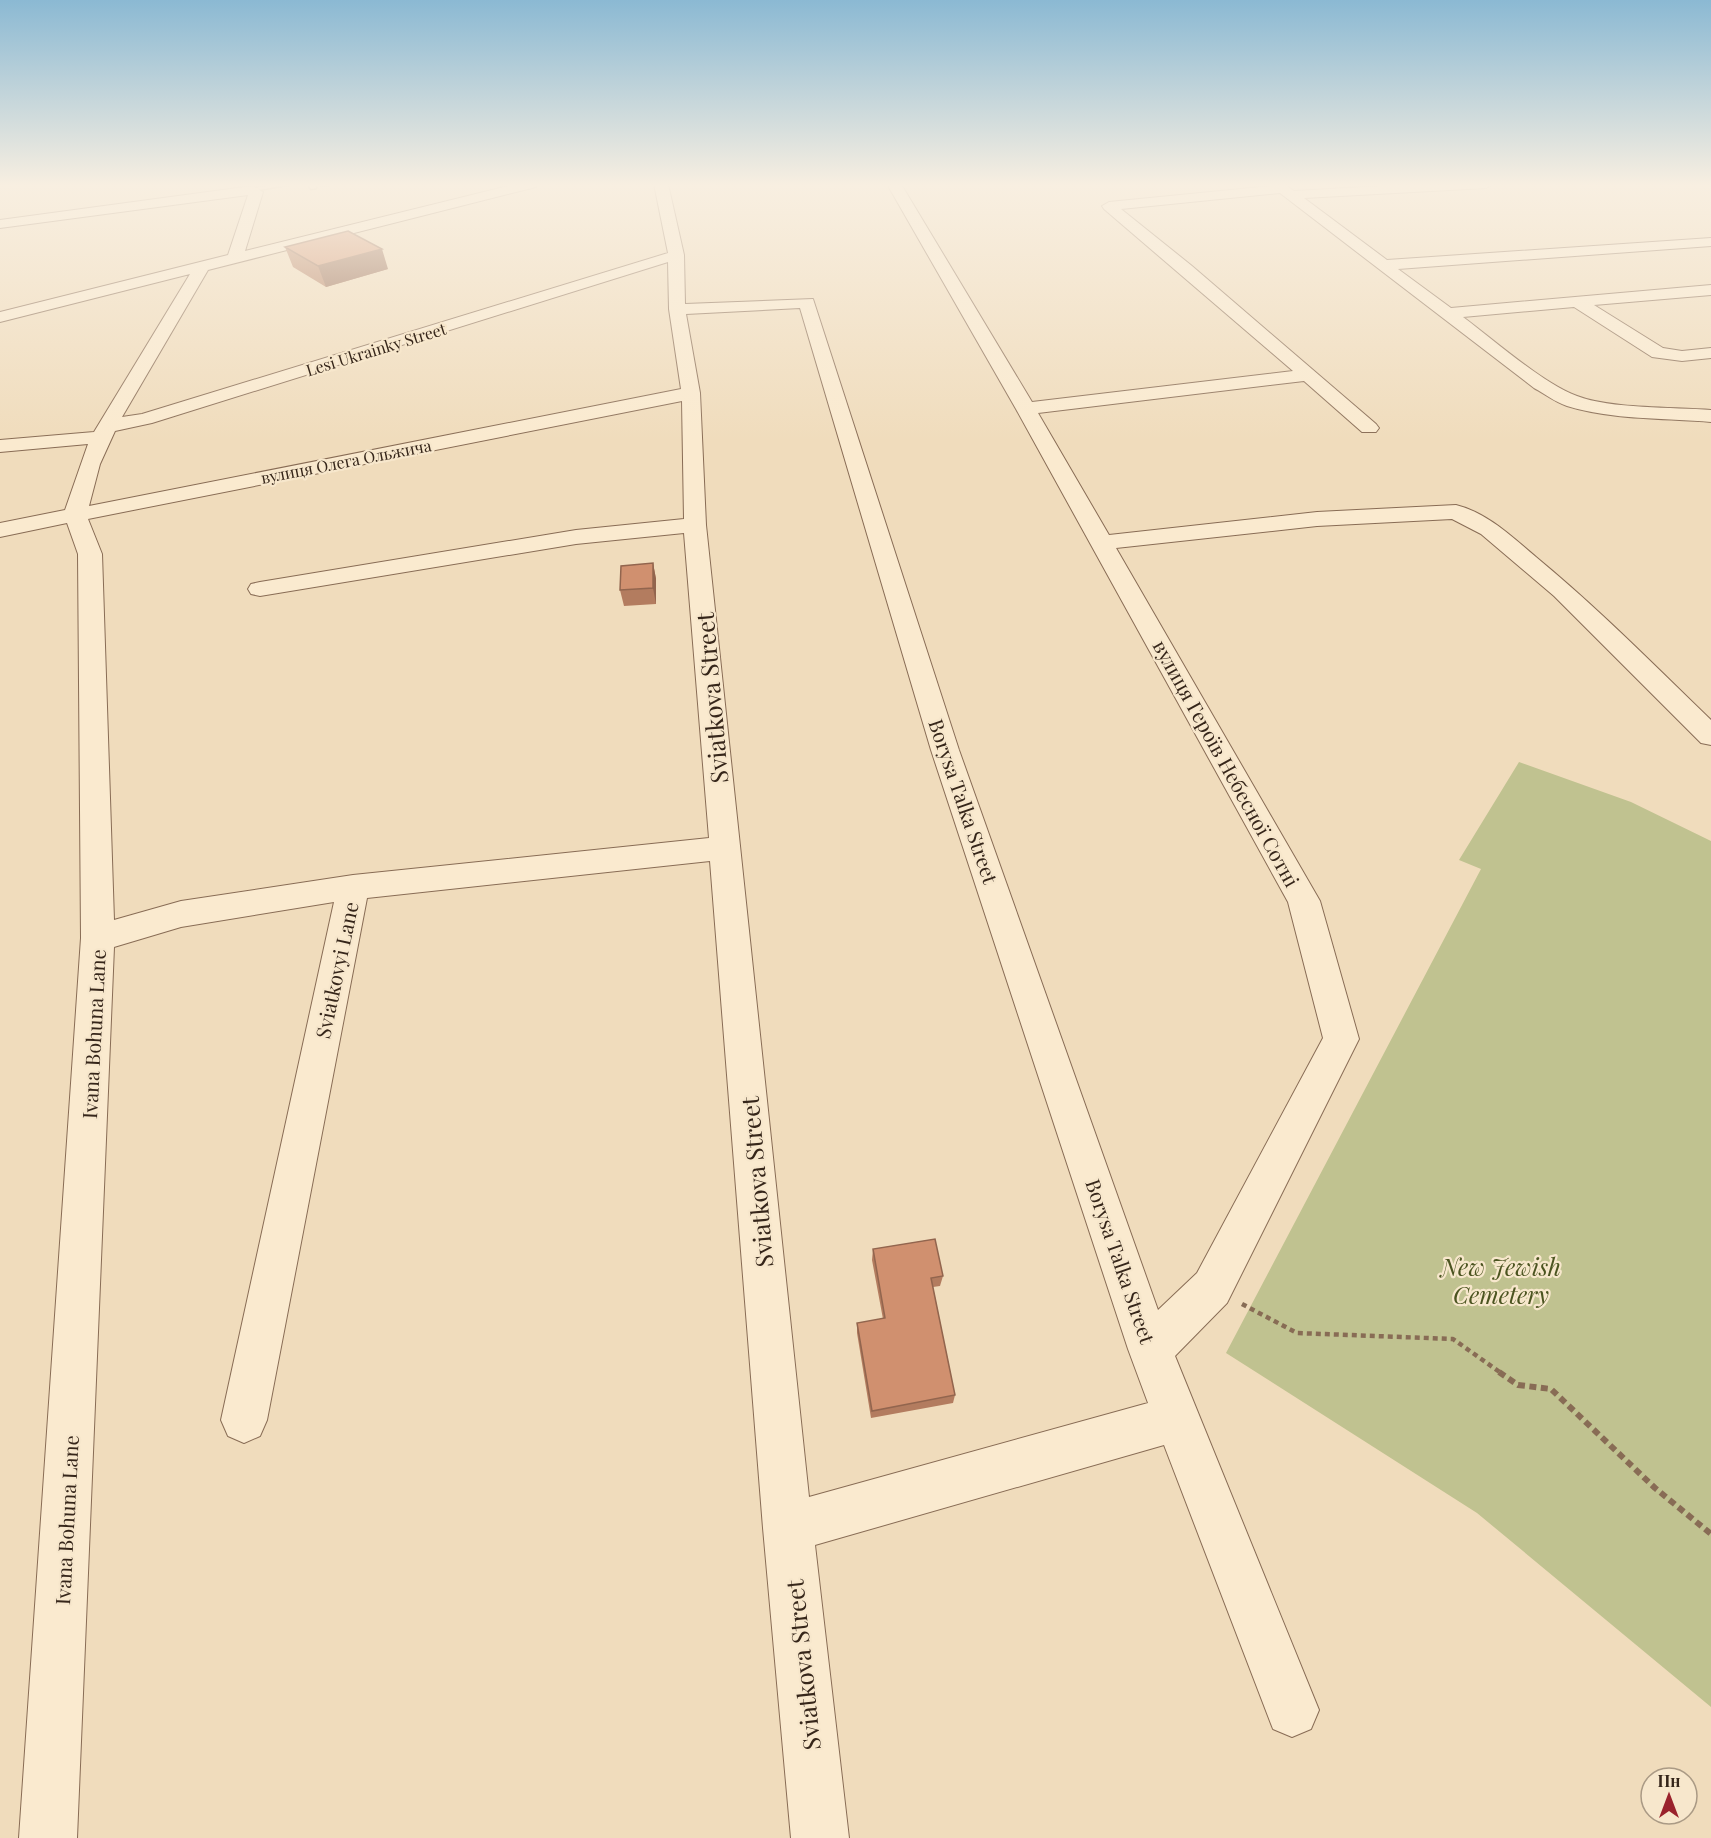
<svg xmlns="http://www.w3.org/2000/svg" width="1711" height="1838" viewBox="0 0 1711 1838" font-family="'Playfair Display',serif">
<rect width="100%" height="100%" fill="#f0dcbc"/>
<path fill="#c0c290" d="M1519 762 1631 802 1711 841V1707L1477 1513 1226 1353 1481 869 1459 860Z"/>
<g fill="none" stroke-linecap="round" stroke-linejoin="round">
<defs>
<path id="lane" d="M277 184H292L241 193 238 191Z
M308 184H314L316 188 311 189Z"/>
<path id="street" d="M516 184H538L536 187 208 270 122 417 142 414 668 253 654 184H668L684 255 685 304 813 299 959 750 1158 1310 1197 1273 1323 1038 1288 902 1016 409 887 184H901L1032 402 1293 371 1104 209 1102 206 1109 202 1271 186 1269 184H1284L1294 191 1418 184H1493L1486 188 1304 198 1387 260 1711 238V246L1398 269 1451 308 1711 285V295L1594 305 1663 348 1682 351 1711 348V358L1682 361 1652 357 1574 307 1463 317C1494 340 1542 383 1577 396 1610 409 1674 407 1711 410V422C1664 418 1612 420 1567 406 1555 402 1545 394 1534 388L1280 193 1121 209 1192 266 1376 424 1379 428 1376 432H1362L1304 381 1038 413 1109 535 1317 512 1456 505C1488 513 1512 537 1536 557 1598 608 1654 665 1711 720V745L1701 743 1554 596 1481 534 1452 519 1317 526 1116 548 1320 901 1359 1039 1227 1303 1175 1356 1319 1710 1311 1729 1292 1737 1273 1729 1164 1445 815 1545 849 1838H791L763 1528 710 861 367 898 267 1420 260 1436 244 1443 228 1436 221 1420 334 902 181 927 114 947 77 1838H19L81 938 78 554 67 523 0 537V523L65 510 88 444 0 452V440L94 432 190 274 0 322V312L228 255 248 195 0 228V220L252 186 263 192 245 251ZM668 262 669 309 681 389 89 506 100 464 115 431 152 423ZM800 308 931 750 1128 1349 1148 1403 809 1497 706 525 700 393 686 314ZM682 401 684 519 576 530 260 582 251 584 248 589 251 594 260 596 576 544 684 533 709 838 353 875 181 901 114 920 102 554 88 519Z"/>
</defs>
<use href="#lane" stroke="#886c55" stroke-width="3"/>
<use href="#street" stroke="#886c55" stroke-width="2"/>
<path stroke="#886c55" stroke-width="4.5" stroke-dasharray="5 4" stroke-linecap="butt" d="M1242 1304 1297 1333 1453 1339 1501 1373"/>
<path stroke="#886c55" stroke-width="6" stroke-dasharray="7 4.5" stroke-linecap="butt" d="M1499 1372 1518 1385 1551 1389 1655 1488 1711 1534"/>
<use href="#lane" fill="#faeacf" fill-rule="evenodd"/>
<use href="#street" fill="#faeacf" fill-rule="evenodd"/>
</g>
<path fill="#b37c5f" d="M285 247 388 269 326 287 293 267Z
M653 563 656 579V604L624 606 620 590Z
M873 1249 943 1276 940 1286 933 1287 955 1395 953 1403 871 1418 857 1333V1323L883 1319 872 1260Z"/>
<path fill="#92654e" d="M319 184H354L320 187Z
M382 249 388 269 326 287 318 266Z
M653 563 656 579V604L653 588Z"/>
<path fill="#d0906f" stroke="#92654e" stroke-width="1.5" d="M348 231 382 249 318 266 285 247Z
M653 563V588L620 590 621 566Z
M935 1239 943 1276 931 1278 955 1395 872 1411 857 1323 885 1318 873 1249Z"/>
<linearGradient id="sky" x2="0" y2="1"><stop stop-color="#8bb9d3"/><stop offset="0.42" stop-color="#f8efe1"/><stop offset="1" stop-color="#f8efe1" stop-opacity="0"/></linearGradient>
<rect width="1711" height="441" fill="url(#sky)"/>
<g text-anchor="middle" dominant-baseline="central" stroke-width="4.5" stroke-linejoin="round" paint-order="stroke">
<g font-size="16" fill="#36261a" stroke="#f7e7cc">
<text transform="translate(376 349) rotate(-17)">Lesi Ukrainky Street</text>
<text transform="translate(346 461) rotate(-11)">вулиця Олега Ольжича</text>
</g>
<g font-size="20" fill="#36261a" stroke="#f7e7cc">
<text transform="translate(1227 763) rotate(61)">вулиця Героїв Небесної Сотні</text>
<text transform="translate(964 801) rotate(71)">Borysa Talka Street</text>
<text transform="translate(336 970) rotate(-78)">Sviatkovyi Lane</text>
<text transform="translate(93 1034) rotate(-87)">Ivana Bohuna Lane</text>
<text transform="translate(1121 1261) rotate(71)">Borysa Talka Street</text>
<text transform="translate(66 1520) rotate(-87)">Ivana Bohuna Lane</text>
</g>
<g font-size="24" fill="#36261a" stroke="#f7e7cc">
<text transform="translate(711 698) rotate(-95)">Sviatkova Street</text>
<text transform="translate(756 1182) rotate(-95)">Sviatkova Street</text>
<text transform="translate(802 1665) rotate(-96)">Sviatkova Street</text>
</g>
<g font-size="24" font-style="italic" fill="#4b5420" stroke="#f7e7cc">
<text x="1501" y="1266">New Jewish<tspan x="1501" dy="28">Cemetery</tspan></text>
</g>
</g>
<g transform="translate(1669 1796)"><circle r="28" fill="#f7e7cc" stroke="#aa9a85" stroke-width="1.5"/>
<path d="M0-4.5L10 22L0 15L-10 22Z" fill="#9a222c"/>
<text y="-9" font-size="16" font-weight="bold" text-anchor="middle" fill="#36261a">Пн</text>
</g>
</svg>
